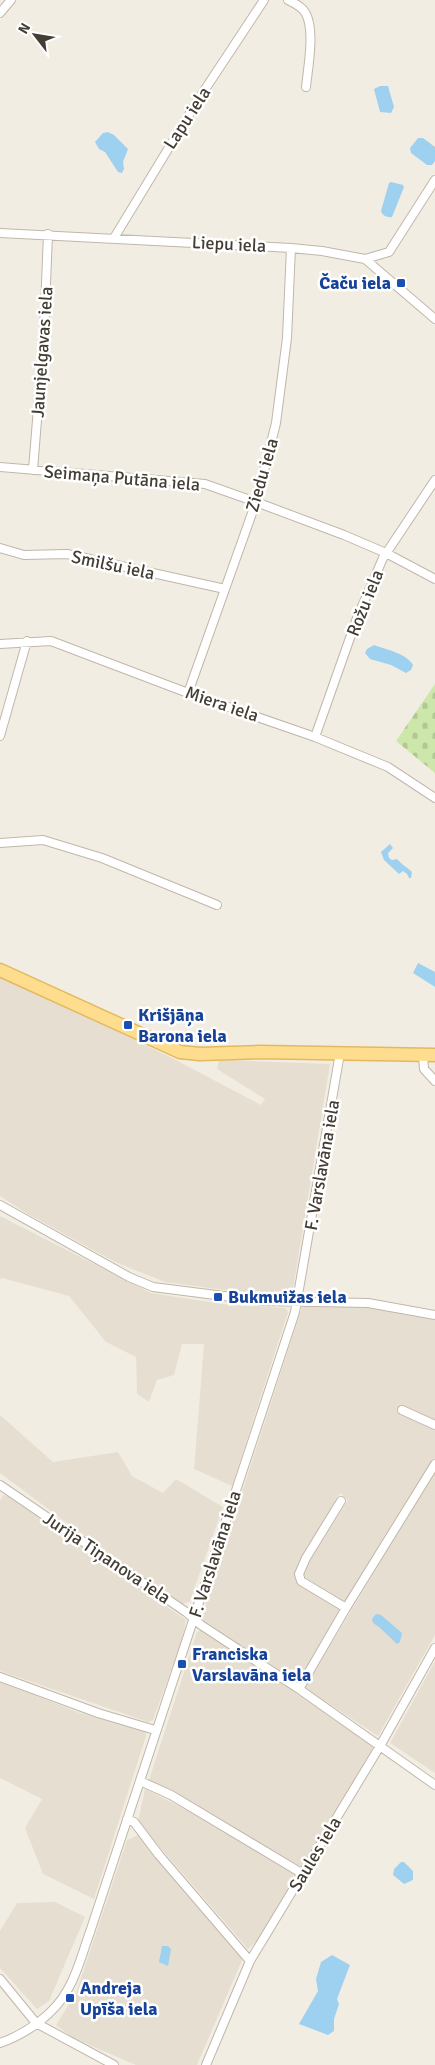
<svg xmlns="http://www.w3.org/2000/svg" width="435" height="2065" viewBox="0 0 435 2065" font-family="Signika,sans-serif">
<defs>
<pattern id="cemetery-stones" width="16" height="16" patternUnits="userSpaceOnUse" patternTransform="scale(1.25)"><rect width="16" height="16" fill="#cde7ab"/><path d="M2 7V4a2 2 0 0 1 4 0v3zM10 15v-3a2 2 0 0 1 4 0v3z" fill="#b1c794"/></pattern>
</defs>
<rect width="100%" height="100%" fill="#f2ede3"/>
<path fill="#e6dfd1" d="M0 977 45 996 170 1057 261 1105 265 1099 217 1069 219 1060 330 1064 292 1295 269 1296 165 1282 115 1262 26 1213 0 1196Z
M0 1216 151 1293 222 1304 285 1308 288 1312 232 1486 194 1469 204 1344H182L174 1375 157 1380 149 1402 137 1394 136 1357 106 1342 69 1296 2 1278 0 1280Z
M367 1305 435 1317V1459L385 1535 345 1602 306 1578 303 1572 348 1500 340 1493 298 1564 295 1579 339 1609V1616L298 1683 201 1619 302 1307Z
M0 1415 53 1462 118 1452 132 1476 163 1493 176 1479 223 1507 190 1601 183 1604 75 1529 0 1473Z
M435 1471V1635L378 1736 305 1688Z
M3 1495 11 1496 186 1620 182 1640 153 1720 148 1722 0 1671V1501Z
M203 1630 373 1746 370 1756 301 1868 294 1866 149 1780 197 1632Z
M435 1661V1773L390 1743Z
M0 1681 77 1712 145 1731 146 1736 94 1899 43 1874 25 1828 42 1799 0 1778Z
M145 1789 197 1815 296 1875 260 1938 248 1949 138 1822Z
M140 1834 243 1958 197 2065H136L73 2038 56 2025 76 1993 127 1840Z
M55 1902 85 1917 49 2001 37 2009 0 1968V1931L17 1903Z"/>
<path fill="url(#cemetery-stones)" d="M435 684V773L396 741Z"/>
<path fill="#9ed0f0" d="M380 86H388L394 107 391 113 380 112 374 89Z
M108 132 114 135 128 149 123 162 124 169 122 173 118 172 105 152 99 149 95 142 103 133Z
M418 138H423L435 147V161L432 165H427L411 153 410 148Z
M391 182 403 185 404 187 392 217C387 218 382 215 381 211L389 183Z
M374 645C387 650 406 653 413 665L411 670 406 673 391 665 370 659 365 653 367 649Z
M390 844 393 848 388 853 389 858 392 860 397 859C402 865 407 867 412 872L411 878H409L407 874 403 871 399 874 384 860 381 852Z
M418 963 435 972V987L413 973Z
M376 1614 381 1615 402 1633 400 1642 397 1644 379 1627 373 1623 372 1619Z
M401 1862H404L413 1871V1880L404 1884 393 1875 394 1869Z
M162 1946H168L171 1949 168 1966 159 1962Z
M332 1955 350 1965 337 1999 339 2004 334 2019V2031L328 2035 299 2024 318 1991 316 1979 321 1962Z"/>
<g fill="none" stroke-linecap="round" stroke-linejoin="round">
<defs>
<path id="street" d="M288 0C294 3 303 7 306 14 315 31 308 68 306 87
M0 13 11 0
M0 233 291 248 322 251 365 259 435 319
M114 238 196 103 264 0
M365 259 389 252 435 180
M0 467 205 484 256 502 344 535 386 553 435 579
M33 470 44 333 48 234
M0 548 24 555 67 554 225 589
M0 644 51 641 188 693 315 737 388 767 435 798
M188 693 256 502 276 423 287 338 291 248
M0 736 27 641
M315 737 357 618 383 558 435 480
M0 843 43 840 102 858 217 905
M423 1056 424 1069 435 1081
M0 1205 129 1277 153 1287 263 1301 368 1303 435 1315
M402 1410 435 1425
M0 1485 186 1612 201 1625 299 1689 435 1785
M341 1501 306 1558 299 1574 301 1581 346 1608
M0 1677 98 1713 155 1730
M299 1689 346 1608 435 1464
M140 1781 171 1795 303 1874
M127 1819 134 1822 159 1855 250 1961
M0 1979 36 2023 114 2065
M0 2043C26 2034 55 2014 68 1989 78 1972 83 1951 90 1932L295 1312 340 1053
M206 2065 250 1961 380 1746 435 1648"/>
<path id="primary" d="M0 970 180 1052 200 1054 260 1052 435 1055"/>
</defs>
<use href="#street" stroke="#c0b7a9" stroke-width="10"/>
<use href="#primary" stroke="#e3b95f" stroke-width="15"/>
<use href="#street" stroke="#fff" stroke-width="8"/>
<use href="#primary" stroke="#ffdd8f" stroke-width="12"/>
</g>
<g fill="#1a4fb4" stroke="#fff" stroke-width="2">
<rect x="396" y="278" width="10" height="10" rx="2.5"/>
<rect x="123" y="1020" width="10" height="10" rx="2.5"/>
<rect x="213" y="1292" width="10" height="10" rx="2.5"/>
<rect x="177" y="1659" width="10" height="10" rx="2.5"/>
<rect x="65" y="1993" width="10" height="10" rx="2.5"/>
</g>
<g text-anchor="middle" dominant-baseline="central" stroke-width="5" stroke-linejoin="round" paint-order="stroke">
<g font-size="18" fill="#433d33" stroke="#fff">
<text transform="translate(187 118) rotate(-57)">Lapu iela</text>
<text transform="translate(229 244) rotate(3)">Liepu iela</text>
<text transform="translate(42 352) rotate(-86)">Jaunjelgavas iela</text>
<text transform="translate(262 475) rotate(-74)">Ziedu iela</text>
<text transform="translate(122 478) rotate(5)">Seimaņa Putāna iela</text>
<text transform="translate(113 565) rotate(12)">Smilšu iela</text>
<text transform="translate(365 603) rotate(-68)">Rožu iela</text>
<text transform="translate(222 704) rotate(19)">Miera iela</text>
<text transform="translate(322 1165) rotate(-80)">F. Varslavāna iela</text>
<text transform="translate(215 1554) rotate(-72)">F. Varslavāna iela</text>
<text transform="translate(107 1558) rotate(34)">Jurija Tiņanova iela</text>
<text transform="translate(315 1854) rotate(-59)">Saules iela</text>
</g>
<g font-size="18" font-weight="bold" fill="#164399" stroke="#fff" text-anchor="start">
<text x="391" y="283" text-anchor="end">Čaču iela</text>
<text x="138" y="1015">Krišjāņa<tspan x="138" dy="21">Barona iela</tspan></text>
<text x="228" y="1297">Bukmuižas iela</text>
<text x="192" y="1654">Franciska<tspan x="192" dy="21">Varslavāna iela</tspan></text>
<text x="80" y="1988">Andreja<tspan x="80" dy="21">Upīša iela</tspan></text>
</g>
</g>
<g transform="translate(35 35) rotate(301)" stroke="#ffffff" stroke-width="4" paint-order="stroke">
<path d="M0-4L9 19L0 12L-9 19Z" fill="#433d33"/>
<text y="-8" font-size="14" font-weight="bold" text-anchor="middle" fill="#433d33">N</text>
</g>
</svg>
